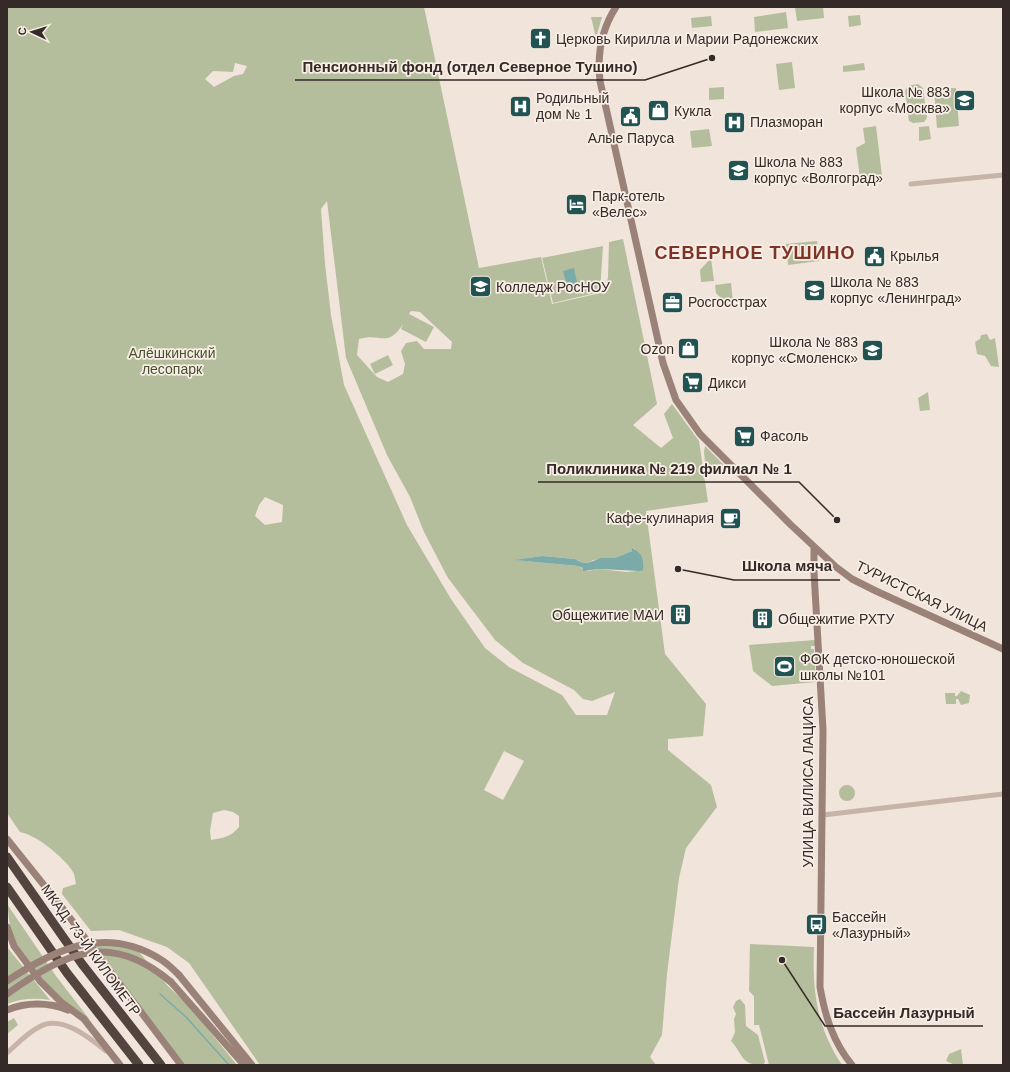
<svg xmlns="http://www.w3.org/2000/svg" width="1010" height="1072" viewBox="0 0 1010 1072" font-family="Arial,sans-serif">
<rect width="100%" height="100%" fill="#f0e4db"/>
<path fill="#b5be9c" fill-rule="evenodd" d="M7 7H424L479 268 541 257 552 304 605 292 608 277 609 242 623 239 657 404 633 425 661 448 673 438 664 414 672 404 699 441 708 502 646 511 665 654 706 704 703 736 668 739V750L711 785 717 807 686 848 679 878 667 974 662 1035 650 1057 656 1065H260L189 963 167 947 119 930 91 931 62 894 63 888 76 884C75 880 75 875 73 872 65 858 35 834 20 832L7 813ZM235 63 247 66 243 74 234 76 214 87 205 79 213 71 233 72ZM327 201 346 358 387 455 410 497 424 532 448 578 495 640 523 663 574 690 583 699 592 701 615 692 607 715H576L562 695 509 667 485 648 451 599 407 525 344 385 331 315 325 264 321 209ZM411 311 420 312 452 342 451 349H424L417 341 406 343 401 351 405 364 403 374 388 382 377 377 357 355 359 339C381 332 387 349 403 324L401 329 426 342 434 327 409 314ZM265 497 283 505 282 522 265 525 255 516 259 505ZM631 547 635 549 636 571 627 572 599 569 588 571 578 566 516 560 542 556 575 559 580 562 589 563 593 560 615 558 632 551ZM504 751 524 761 503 800 484 790ZM224 810 233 812 239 816V827C231 837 223 838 211 840L210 831 213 813Z
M795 7H823L824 18 797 21Z
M786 12 788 28 755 32 754 17Z
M860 15 861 25 849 27 848 16Z
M711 16 712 26 692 28 691 18Z
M591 17H602L596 38Z
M792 62 795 88 779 90 776 64Z
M864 63 865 70 843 72V66Z
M918 84 923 88 927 118 924 122 913 123 909 121 905 91 908 86Z
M724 87V99L709 100V88Z
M956 88 959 126 937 128 934 89Z
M876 126 882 176 860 178 856 148 865 143 863 128Z
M929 126 931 139 919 141V127Z
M709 129 712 146 692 148 690 131Z
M817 241 819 261 788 265 786 244Z
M603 246 600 292 553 303 542 258Z
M711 258 714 281 701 282 700 270Z
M909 276 910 284 897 286V277Z
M731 283 733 302 726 303 716 293 715 285Z
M987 334 990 340 995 338 999 367 991 366 985 356 977 354 975 342 980 339 981 335Z
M388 355 393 365 375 374 370 364Z
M928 392 930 410 920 411 918 398Z
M705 446 727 468 726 469 706 472 704 452Z
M709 513 710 521 695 523 694 515Z
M815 640 816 646H811V649H814L816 682 772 686 753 671 749 645Z
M961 691 970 695 969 703 961 705 958 699H956V704H946L945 693H955V696H957Z
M839 793a8 8 0 1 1 16 0a8 8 0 1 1-16 0Z
M7 904 56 976 90 1020 63 1000 44 981 23 954 11 934Z
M91 939 132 944 168 986 189 1006 237 1065H184Z
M750 944 814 947C812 990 817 1028 842 1065H769L759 1025H754V996L749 991Z
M7 947 50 1000C35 998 22 998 7 1004Z
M740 999 745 1005 746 1026 758 1035 765 1062 763 1065C740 1065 744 1055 731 1041L735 1032 734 1019 736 1014 733 1007 736 1001Z
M14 1018 18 1025 7 1034V1022Z
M961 1049 963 1065H955L946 1061 949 1054Z"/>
<path fill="#7baba9" d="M574 268 578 287 568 289 563 271Z
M631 547C641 553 644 556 643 570L640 571 599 569 583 571V568L578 566 514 560 542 556 575 559 580 562 588 563 601 558H615L632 551Z"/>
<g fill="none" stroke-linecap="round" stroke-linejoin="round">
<path stroke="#7baba9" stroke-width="1.5" d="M160 994 186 1017 229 1065"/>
<path stroke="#c7b3a7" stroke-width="5" d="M911 184 1003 175
M823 815 1003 794
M7 1053C17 1044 27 1033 39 1027 61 1014 90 1038 106 1051"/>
<path stroke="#9a8279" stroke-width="7" d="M616 7C601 30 597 55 600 81L663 363 676 400 700 434 791 525 836 567 852 579 876 591 1003 649
M814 547V572L823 730 820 987C825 1016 833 1042 852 1065
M7 839 67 914 181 1065
M7 927 14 946 40 981 61 1002 84 1019 120 1065
M179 975 252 1065
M171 982 244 1065
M7 1010C26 1002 49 1002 68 1010"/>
<path stroke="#54443f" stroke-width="9" d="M7 857 82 964 161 1065
M7 887 67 973 139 1065"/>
<path stroke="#9a8279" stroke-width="7" d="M7 981C55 949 105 925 160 959 167 963 173 969 179 975
M7 994C65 953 109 930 171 982"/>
</g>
<defs>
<symbol id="church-square" viewBox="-11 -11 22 22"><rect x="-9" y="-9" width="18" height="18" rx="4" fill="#205352" stroke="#f8eee6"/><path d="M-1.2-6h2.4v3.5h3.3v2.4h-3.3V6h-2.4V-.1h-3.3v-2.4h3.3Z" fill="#fff"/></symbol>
<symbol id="school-square" viewBox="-11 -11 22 22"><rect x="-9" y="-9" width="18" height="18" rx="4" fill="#205352" stroke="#f8eee6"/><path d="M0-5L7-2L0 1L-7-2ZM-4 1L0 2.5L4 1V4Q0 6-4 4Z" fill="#fff"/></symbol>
<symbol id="hospital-square" viewBox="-11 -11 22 22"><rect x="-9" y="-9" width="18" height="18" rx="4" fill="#205352" stroke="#f8eee6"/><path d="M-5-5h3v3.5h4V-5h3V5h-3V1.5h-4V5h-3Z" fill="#fff"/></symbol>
<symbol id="shop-square" viewBox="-11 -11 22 22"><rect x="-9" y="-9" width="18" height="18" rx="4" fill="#205352" stroke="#f8eee6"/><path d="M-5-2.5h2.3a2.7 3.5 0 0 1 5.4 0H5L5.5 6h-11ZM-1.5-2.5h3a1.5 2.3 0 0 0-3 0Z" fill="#fff"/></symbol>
<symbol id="civic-square" viewBox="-11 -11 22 22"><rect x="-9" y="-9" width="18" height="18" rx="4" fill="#205352" stroke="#f8eee6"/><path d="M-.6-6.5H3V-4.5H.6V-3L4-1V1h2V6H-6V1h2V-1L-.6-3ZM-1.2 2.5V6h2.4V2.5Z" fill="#fff"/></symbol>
<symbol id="hotel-square" viewBox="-11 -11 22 22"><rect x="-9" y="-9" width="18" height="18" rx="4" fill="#205352" stroke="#f8eee6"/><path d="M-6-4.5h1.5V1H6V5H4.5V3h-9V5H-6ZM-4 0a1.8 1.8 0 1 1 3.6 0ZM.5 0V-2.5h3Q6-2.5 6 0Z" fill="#fff"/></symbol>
<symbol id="university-square" viewBox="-11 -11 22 22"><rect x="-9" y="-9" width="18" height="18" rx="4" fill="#205352" stroke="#f8eee6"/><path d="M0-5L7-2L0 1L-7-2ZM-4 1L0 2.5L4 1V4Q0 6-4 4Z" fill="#fff"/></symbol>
<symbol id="office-square" viewBox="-11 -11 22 22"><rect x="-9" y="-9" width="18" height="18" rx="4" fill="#205352" stroke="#f8eee6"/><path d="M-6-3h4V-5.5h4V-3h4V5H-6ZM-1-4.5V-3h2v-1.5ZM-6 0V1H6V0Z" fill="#fff"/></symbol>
<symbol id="supermarket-square" viewBox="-11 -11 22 22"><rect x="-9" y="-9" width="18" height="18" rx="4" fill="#205352" stroke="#f8eee6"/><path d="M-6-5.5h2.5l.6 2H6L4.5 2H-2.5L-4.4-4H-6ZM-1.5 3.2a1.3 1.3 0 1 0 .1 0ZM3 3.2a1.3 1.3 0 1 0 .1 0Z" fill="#fff"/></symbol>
<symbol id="cafe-square" viewBox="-11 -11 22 22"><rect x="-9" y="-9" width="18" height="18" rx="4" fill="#205352" stroke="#f8eee6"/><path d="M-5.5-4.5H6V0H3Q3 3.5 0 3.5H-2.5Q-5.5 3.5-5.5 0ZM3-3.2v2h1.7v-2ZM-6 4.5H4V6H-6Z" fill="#fff"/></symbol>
<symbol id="building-square" viewBox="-11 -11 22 22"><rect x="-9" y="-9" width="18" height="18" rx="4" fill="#205352" stroke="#f8eee6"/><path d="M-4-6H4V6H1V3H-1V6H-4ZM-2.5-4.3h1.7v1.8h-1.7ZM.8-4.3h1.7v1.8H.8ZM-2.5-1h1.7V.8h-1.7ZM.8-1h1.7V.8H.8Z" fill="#fff"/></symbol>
<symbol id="stadium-square" viewBox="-11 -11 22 22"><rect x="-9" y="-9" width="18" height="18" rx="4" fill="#205352" stroke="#f8eee6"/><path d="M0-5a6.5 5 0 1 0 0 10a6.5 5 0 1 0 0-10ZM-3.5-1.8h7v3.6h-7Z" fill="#fff"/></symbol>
<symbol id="bus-square" viewBox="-11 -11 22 22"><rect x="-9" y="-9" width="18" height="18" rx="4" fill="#205352" stroke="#f8eee6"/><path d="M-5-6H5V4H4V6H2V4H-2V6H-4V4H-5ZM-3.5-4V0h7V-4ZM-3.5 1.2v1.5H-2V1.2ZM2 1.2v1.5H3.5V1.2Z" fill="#fff"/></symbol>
</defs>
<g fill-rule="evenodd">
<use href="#church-square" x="528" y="26" width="25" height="25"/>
<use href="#school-square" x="952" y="88" width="25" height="25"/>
<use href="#hospital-square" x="508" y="94" width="25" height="25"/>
<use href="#shop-square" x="646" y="98" width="25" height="25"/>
<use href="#civic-square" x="618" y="104" width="25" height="25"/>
<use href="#hospital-square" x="722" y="110" width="25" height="25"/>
<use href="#school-square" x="726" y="158" width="25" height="25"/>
<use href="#hotel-square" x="564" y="192" width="25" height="25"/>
<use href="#civic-square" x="862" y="244" width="25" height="25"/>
<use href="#university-square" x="468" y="274" width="25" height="25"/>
<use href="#school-square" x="802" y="278" width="25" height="25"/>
<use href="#office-square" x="660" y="290" width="25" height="25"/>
<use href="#shop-square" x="676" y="336" width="25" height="25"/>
<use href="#school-square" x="860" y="338" width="25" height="25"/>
<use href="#supermarket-square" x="680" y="370" width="25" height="25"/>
<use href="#supermarket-square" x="732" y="424" width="25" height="25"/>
<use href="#cafe-square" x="718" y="506" width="25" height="25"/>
<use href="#building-square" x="668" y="602" width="25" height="25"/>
<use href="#building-square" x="750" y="606" width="25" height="25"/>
<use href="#stadium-square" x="772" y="654" width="25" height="25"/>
<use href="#bus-square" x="804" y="912" width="25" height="25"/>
</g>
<g text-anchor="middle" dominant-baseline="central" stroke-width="3.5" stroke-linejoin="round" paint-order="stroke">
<g font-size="14" fill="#342a27" stroke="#f8eee6" text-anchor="start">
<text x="556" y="39">Церковь Кирилла и Марии Радонежских</text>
<text x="950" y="92" text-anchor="end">Школа № 883<tspan x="950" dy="16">корпус «Москва»</tspan></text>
<text x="536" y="98">Родильный<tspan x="536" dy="16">дом № 1</tspan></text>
<text x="674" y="111">Кукла</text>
<text x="750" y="122">Плазморан</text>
<text x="631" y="138" text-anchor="middle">Алые Паруса</text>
<text x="754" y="162">Школа № 883<tspan x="754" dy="16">корпус «Волгоград»</tspan></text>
<text x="592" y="196">Парк-отель<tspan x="592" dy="16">«Велес»</tspan></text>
<text x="890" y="256">Крылья</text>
<text x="830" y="282">Школа № 883<tspan x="830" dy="16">корпус «Ленинград»</tspan></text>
<text x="496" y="287">Колледж РосНОУ</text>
<text x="688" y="302">Росгосстрах</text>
<text x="858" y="342" text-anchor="end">Школа № 883<tspan x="858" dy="16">корпус «Смоленск»</tspan></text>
<text x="674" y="349" text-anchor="end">Ozon</text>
<text x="708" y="383">Дикси</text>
<text x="760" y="436">Фасоль</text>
<text x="714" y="518" text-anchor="end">Кафе-кулинария</text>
<text x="664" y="615" text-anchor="end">Общежитие МАИ</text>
<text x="778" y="619">Общежитие РХТУ</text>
<text x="800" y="659">ФОК детско-юношеской<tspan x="800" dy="16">школы №101</tspan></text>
<text x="832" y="917">Бассейн<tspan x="832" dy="16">«Лазурный»</tspan></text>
</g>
<g font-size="14" fill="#47512d" stroke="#f8eee6">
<text x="172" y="353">Алёшкинский<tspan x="172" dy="16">лесопарк</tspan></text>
</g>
<g font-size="14" fill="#342a27" stroke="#f8eee6">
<text transform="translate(922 596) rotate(26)">ТУРИСТСКАЯ УЛИЦА</text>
<text transform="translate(808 782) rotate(-90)">УЛИЦА ВИЛИСА ЛАЦИСА</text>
<text transform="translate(91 950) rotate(54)">МКАД, 73-Й КИЛОМЕТР</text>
</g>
<g font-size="18" font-weight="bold" letter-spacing="1" fill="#7e3325" stroke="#f8eee6">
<text x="755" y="253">СЕВЕРНОЕ ТУШИНО</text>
</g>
</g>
<path fill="none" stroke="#342a27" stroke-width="1.5" d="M712 58L645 80H295M837 520L799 482H538M678 569L734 580H840M782 960L825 1026H983"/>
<g fill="#342a27" stroke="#f8eee6" stroke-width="1.5">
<circle cx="712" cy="58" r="4"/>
<circle cx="837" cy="520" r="4"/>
<circle cx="678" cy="569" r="4"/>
<circle cx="782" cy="960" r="4"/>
</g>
<g font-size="15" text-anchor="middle" font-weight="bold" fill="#342a27" stroke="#f8eee6" stroke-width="3.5" stroke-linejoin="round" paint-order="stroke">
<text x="470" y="72">Пенсионный фонд (отдел Северное Тушино)</text>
<text x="669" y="474">Поликлиника № 219 филиал № 1</text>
<text x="787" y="571">Школа мяча</text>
<text x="904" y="1018">Бассейн Лазурный</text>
</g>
<rect width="1010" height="1072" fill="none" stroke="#342a27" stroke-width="16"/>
<g transform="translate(32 32) rotate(274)" stroke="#f8eee6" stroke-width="3" paint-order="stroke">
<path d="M0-3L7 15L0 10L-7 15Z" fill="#342a27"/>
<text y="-6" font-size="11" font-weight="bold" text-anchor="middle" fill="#342a27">С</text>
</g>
</svg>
